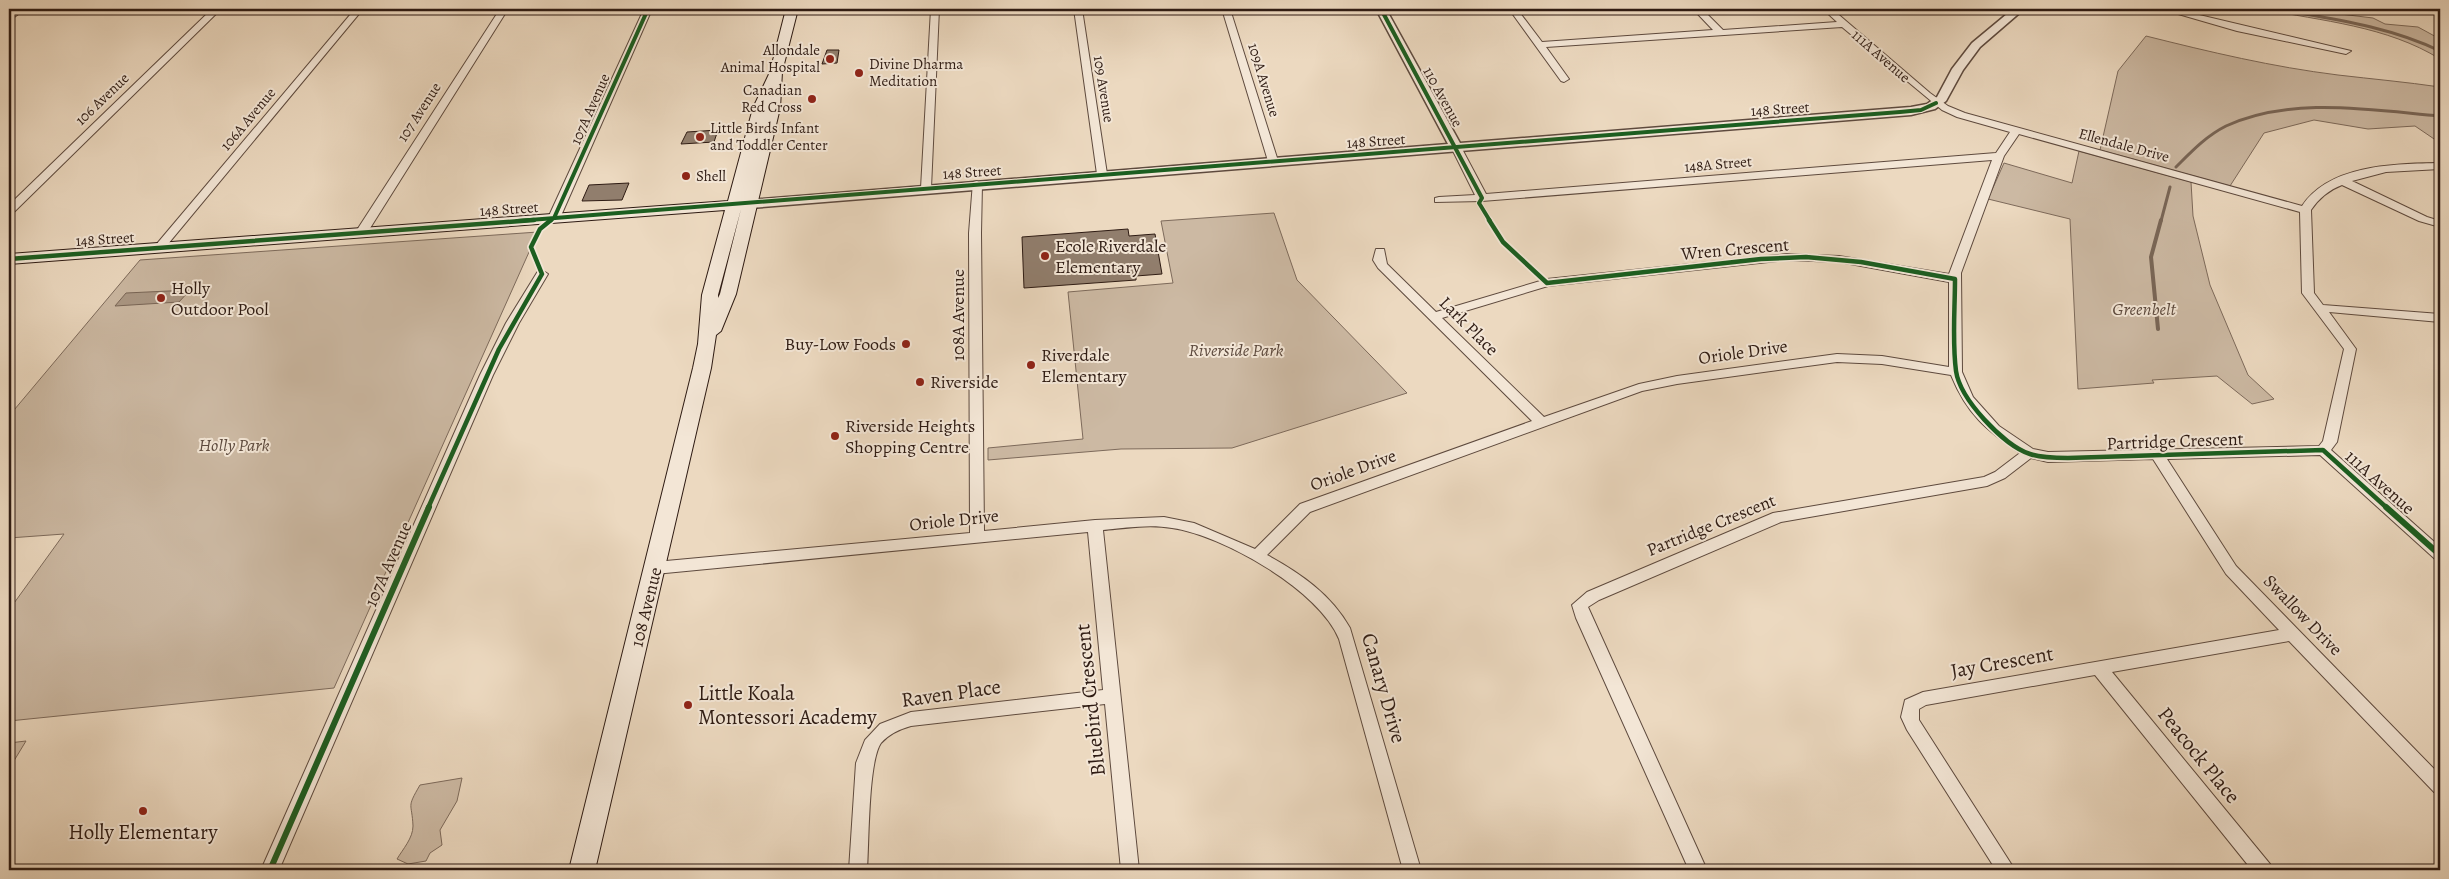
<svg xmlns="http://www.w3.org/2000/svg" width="2449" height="879" viewBox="0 0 2449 879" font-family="Alegreya,serif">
<rect width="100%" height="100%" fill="#ecd9c0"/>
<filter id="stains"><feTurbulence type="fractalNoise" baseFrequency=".004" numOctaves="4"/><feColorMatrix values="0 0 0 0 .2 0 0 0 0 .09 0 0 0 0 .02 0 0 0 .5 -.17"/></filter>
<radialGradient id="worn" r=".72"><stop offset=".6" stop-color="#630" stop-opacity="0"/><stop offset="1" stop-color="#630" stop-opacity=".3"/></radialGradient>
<path fill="#ccb9a3" stroke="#7d6a5b" d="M2262 9H2299L2373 18 2385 24 2418 27 2440 39V59C2387 26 2322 21 2262 9Z
M2146 36C2210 52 2273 67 2338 75 2372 79 2406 82 2440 87V143L2415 126 2368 129 2314 120 2264 133 2230 186 2100 150 2118 71Z
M2079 151 2191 182 2193 216 2210 285 2248 375 2274 399 2252 404 2217 376 2152 380 2154 383 2078 389 2070 219 1988 199 2004 163 2072 183Z
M1274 213 1297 280 1407 393 1232 448 1121 449 988 460V448L1083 439 1068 292 1173 283 1161 221Z
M538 232 334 688 9 721V610L64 534 9 538V416L140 260Z
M26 741 9 769V743Z
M462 778 457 801 440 830 442 845 430 853 426 861 408 864 397 859C403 849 413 838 413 826 412 802 406 809 420 785Z"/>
<path fill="#ab9885" stroke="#796657" d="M190 290 179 302 115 306 126 293Z"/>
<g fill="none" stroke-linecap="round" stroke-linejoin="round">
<path stroke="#796657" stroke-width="3" d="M2276 9C2332 19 2388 26 2440 51
M2176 167C2191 152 2206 136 2226 126 2291 96 2371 110 2440 116
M2161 221 2170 187"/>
<path stroke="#796657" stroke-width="4" d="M2158 329 2151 257 2161 220"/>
</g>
<path fill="#917e6d" stroke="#2e1b13" d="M827 50H839L837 63 822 64Z
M718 130 714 142 681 144 687 132Z
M629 183 622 200 582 201 589 185Z
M1128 229 1129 236 1155 234 1162 274 1136 276V280L1024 288 1022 237Z"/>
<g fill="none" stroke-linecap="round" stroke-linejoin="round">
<defs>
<path id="minor" d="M16 9H25L9 21V14Z
M212 9H221L13 213 9 214V205Z
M355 9H363L163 250H155V246Z
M500 9H508L367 233 361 236 357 235 355 233Z
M644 9H652L560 218 558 220H550L548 218Z
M931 9H939L931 188 926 191 921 188Z
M1074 9H1082L1107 174 1102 177 1097 174Z
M1222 9H1230L1278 161 1277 163 1273 164 1268 161Z
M1509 9H1517L1542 42 1713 30 1693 9H1702L1723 30 1837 22 1823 9H1832L1930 93 1948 106 1965 113 2302 206C2330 164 2395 164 2440 163V169L2386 172 2352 181 2427 217 2440 221V227L2419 221 2342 185C2329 190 2319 198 2311 210L2314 293 2323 305 2440 314V322L2329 312 2356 349 2337 442 2331 450 2440 547V560L2435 559 2320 455 2167 459 2236 566 2440 775V794L2434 792 2289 641 2112 672 2270 864 2272 870H2252L2095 675 1926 705 1919 709V720L2015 870H1996L1907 730 1901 717 1905 700 1923 692 2279 630 2226 574 2153 459 2048 462 2031 458 2005 478 1987 486 1781 522 1599 600 1588 607 1707 870H1689L1576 618 1572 605 1587 592 1773 513 1984 477 1995 472 2020 453C1986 430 1967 414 1951 375L1882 364 1837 362 1677 384 1642 391 1310 512 1267 555C1300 573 1331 594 1350 628L1421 870H1403L1339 639C1319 590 1222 535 1172 528 1149 524 1126 528 1103 530L1139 870H1121L1105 704 911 726C900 729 889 734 881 743 868 762 869 844 867 870H849L856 763 865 740 880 724 911 712 1103 690 1088 532 655 574 650 572 647 568 650 564 655 562 970 533 969 233 973 182 977 181 982 184 981 233 984 531 1095 520 1164 517 1194 523 1255 549 1300 504 1532 421 1378 268 1373 260 1376 249H1384L1387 264 1436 312 1547 279 1787 254 1839 256 1949 274 1992 160 1482 201 1435 202V198L1439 197 1475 195 1451 147 1452 145 1456 144 1461 147 1486 194 1996 153 2010 132 1957 117 1942 110 1842 27 1546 47 1569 79 1564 82 1561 81ZM2019 134 2300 212 2302 293 2344 349 2323 441 2319 446 2048 452 2033 449 1999 426 1973 397 1962 372 1961 273 2004 156ZM1787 260 1839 262 1949 282V367L1882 356 1837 354 1677 376 1639 384 1544 417 1442 318 1548 286Z
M2161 9H2174L2351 51 2346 54 2237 31Z
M542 270 548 274 519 323 493 375 279 870H261L480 375 506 323 538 271Z"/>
<path id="tertiary" d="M1376 9H1386L1460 143 1911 107 1927 104 1937 97 1952 69 1972 43 2013 9H2024L1980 47 1963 70 1946 101 1935 109 1911 115 750 208 743 204 750 200 1448 144Z"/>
<path id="secondary" d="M786 9H798L782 72 780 108 736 294 721 331 716 335 711 368 595 870H569L693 368 698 344 702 295 725 210 9 264V254L728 201 753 108 770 72ZM741 209 720 294 718 298V295Z"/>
</defs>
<use href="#minor" stroke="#5e4a3e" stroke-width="2"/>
<use href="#tertiary" stroke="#5e4a3e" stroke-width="3"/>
<use href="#secondary" stroke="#2e1b13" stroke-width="2"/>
<use href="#minor" fill="#f3e6d6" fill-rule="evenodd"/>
<use href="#tertiary" fill="#f3e6d6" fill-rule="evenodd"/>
<use href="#secondary" fill="#f3e6d6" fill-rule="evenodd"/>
<defs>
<path id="cycleway-far2" d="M1381 9 1482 198 1479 203 1490 221
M517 221 1900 112 1921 110 1936 103
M550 221 554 218 648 9"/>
<path id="cycleway-far1" d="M1489 220 1503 242 1547 283 1761 259 1806 257 1861 262 1955 279C1955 309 1952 341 1956 371 1960 399 2003 445 2030 454 2042 458 2055 458 2068 458L2323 450 2387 508
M9 259 534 220
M428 508 499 349 542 274 531 247 540 229 551 220"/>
<path id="cycleway" d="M2386 507 2440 555
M270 870 429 507"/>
</defs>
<use href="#cycleway-far2" stroke="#f3e6d6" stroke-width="6"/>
<use href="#cycleway-far1" stroke="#f3e6d6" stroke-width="8"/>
<use href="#cycleway" stroke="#f3e6d6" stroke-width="9"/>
<use href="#cycleway-far2" stroke="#1b5e20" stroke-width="4"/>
<use href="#cycleway-far1" stroke="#1b5e20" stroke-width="4.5"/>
<use href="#cycleway" stroke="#1b5e20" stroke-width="6"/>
</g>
<g fill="#8f2418" stroke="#f3e6d6" stroke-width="2">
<circle cx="830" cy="59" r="5"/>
<circle cx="859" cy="73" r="5"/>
<circle cx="812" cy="99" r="5"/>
<circle cx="700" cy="137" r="5"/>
<circle cx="686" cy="176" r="5"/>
<circle cx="1045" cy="256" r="5"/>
<circle cx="161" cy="298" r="5"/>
<circle cx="906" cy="344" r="5"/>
<circle cx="1031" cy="365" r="5"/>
<circle cx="920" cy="382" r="5"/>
<circle cx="835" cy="436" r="5"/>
<circle cx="688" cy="705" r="5"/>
<circle cx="143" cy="811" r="5"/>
</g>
<g text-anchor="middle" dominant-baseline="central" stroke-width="4" stroke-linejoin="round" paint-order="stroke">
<g font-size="15" fill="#2e1b13" stroke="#f3e6d6" text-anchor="start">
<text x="820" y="50" text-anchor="end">Allondale<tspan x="820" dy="17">Animal Hospital</tspan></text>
<text x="869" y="64">Divine Dharma<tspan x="869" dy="17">Meditation</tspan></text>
<text x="802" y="90" text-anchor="end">Canadian<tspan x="802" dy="17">Red Cross</tspan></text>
<text x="710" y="128">Little Birds Infant<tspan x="710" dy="17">and Toddler Center</tspan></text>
<text x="696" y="176">Shell</text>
</g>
<g font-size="15" fill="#2e1b13" stroke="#f3e6d6">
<text transform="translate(1881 56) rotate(41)">111A Avenue</text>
<text transform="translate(1264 80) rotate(73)">109A Avenue</text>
<text transform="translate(1104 89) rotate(81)">109 Avenue</text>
<text transform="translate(1443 97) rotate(61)">110 Avenue</text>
<text transform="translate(102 99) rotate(-44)">106 Avenue</text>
<text transform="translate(590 109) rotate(-66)">107A Avenue</text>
<text transform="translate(1780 109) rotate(-4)">148 Street</text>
<text transform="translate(419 112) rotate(-57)">107 Avenue</text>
<text transform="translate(248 119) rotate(-50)">106A Avenue</text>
<text transform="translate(1376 141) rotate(-4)">148 Street</text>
<text transform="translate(2124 145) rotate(15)">Ellendale Drive</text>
<text transform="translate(1718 164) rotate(-5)">148A Street</text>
<text transform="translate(972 172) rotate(-4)">148 Street</text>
<text transform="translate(509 209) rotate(-4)">148 Street</text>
<text transform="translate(105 239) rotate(-4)">148 Street</text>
</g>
<g font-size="18" fill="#2e1b13" stroke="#f3e6d6" text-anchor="start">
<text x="1055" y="246">Ecole Riverdale<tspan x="1055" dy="21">Elementary</tspan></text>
<text x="171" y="288">Holly<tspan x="171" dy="21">Outdoor Pool</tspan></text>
<text x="896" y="344" text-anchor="end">Buy-Low Foods</text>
<text x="1041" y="355">Riverdale<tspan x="1041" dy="21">Elementary</tspan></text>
<text x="930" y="382">Riverside</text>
<text x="845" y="426">Riverside Heights<tspan x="845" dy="21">Shopping Centre</tspan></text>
</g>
<g font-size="18" fill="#2e1b13" stroke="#f3e6d6">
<text transform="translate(1735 249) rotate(-5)">Wren Crescent</text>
<text transform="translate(958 315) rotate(-90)">108A Avenue</text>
<text transform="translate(1469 326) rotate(45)">Lark Place</text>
<text transform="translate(1743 352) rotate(-8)">Oriole Drive</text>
<text transform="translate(2175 441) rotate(-2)">Partridge Crescent</text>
<text transform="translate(1353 470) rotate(-20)">Oriole Drive</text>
<text transform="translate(2380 482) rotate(42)">111A Avenue</text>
<text transform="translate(954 520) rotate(-6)">Oriole Drive</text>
<text transform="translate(1711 525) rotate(-22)">Partridge Crescent</text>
<text transform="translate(388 564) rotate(-66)">107A Avenue</text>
<text transform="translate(646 607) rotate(-76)">108 Avenue</text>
<text transform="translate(2303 615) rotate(46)">Swallow Drive</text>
</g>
<g font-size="18" font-style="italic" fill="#5d4a3e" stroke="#f3e6d6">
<text x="2144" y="309">Greenbelt</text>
<text x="1236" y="350">Riverside Park</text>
<text x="234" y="445">Holly Park</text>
</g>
<g font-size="21" fill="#2e1b13" stroke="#f3e6d6">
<text transform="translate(2002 662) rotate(-10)">Jay Crescent</text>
<text transform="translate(1384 688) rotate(74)">Canary Drive</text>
<text transform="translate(951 693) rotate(-8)">Raven Place</text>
<text transform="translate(1090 700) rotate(-96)">Bluebird Crescent</text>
<text transform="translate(2199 755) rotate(51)">Peacock Place</text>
</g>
<g font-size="21" fill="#2e1b13" stroke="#f3e6d6" text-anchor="start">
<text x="698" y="693">Little Koala<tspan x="698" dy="24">Montessori Academy</tspan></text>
<text x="143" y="832" text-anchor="middle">Holly Elementary</text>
</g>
</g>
<rect width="2449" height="879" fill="none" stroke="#ecd9c0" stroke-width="30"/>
<rect x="10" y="10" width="2429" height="859" fill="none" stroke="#2e1b13" stroke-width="2.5"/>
<rect x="15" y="15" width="2419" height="849" fill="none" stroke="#2e1b13"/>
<rect width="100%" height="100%" filter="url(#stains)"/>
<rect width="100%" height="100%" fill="url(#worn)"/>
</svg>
